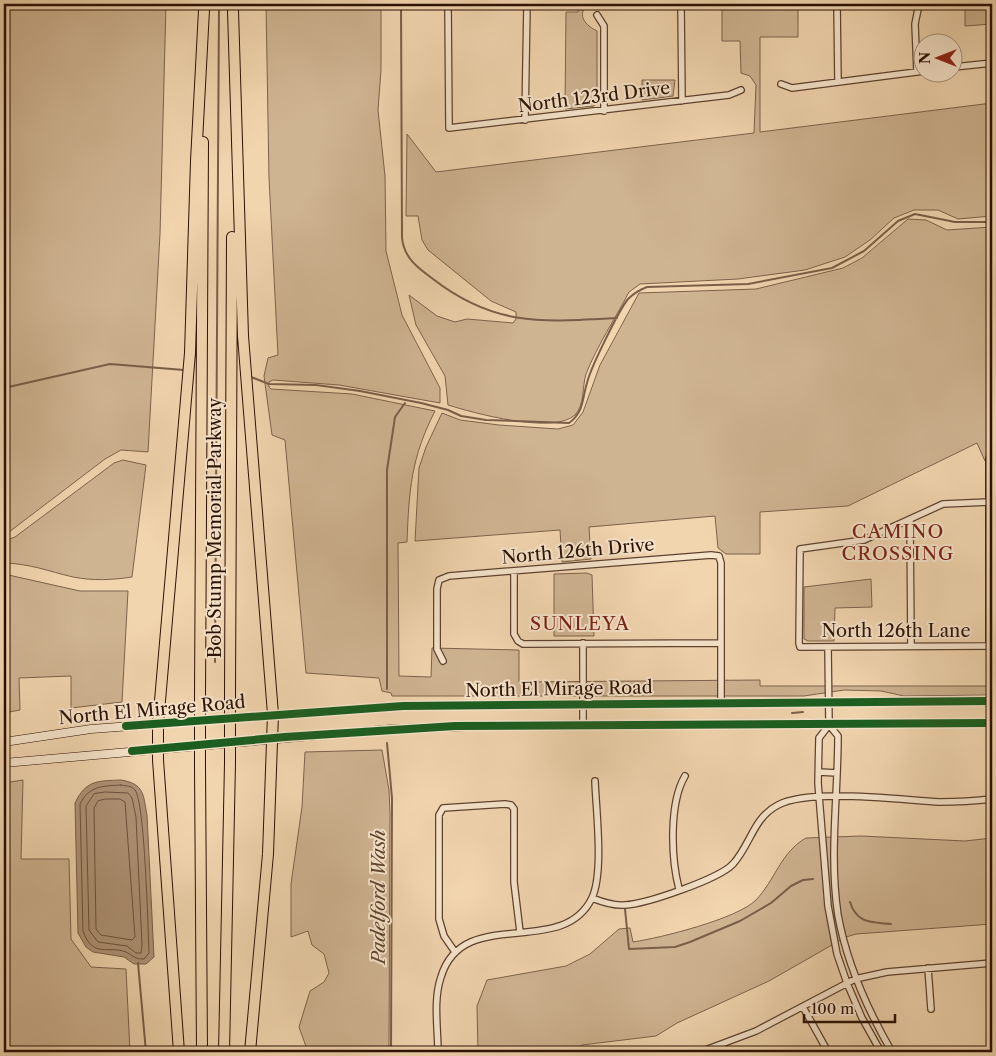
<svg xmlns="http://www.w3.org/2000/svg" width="996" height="1056" viewBox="0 0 996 1056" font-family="'Libre Caslon Text',serif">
<rect width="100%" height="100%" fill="#f1d5af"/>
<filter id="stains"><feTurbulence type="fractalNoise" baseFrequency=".004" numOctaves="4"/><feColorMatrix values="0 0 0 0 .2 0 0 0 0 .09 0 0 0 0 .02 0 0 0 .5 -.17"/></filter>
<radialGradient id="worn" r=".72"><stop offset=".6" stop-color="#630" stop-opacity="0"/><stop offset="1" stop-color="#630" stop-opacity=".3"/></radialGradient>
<path fill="#cfb492" stroke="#7d624b" d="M14 4H166L160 234 148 452 121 450 105 459 9 532 4 533V13Z
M266 4H381V70L378 110 385 176 386 251 402 315 440 388V403L339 385 273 380 269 382V387L271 389 352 394 435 411C411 458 409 490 407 542L398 543 399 676 431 677 432 648 519 650V682L760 680V686H992V695L904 696 881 691 844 690 804 696H392L391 693 382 691 379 678 306 673 285 440 272 435 264 376 268 358 278 355 269 178Z
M578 4H587C577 16 585 25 597 31V102L594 106 565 109 566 12H578Z
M722 4H798V37H760V132L992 103V216L958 219 938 210H914L894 218 870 240 845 257 805 270 738 279 640 284 629 292C615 319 597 346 586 374 582 386 585 405 575 415 553 435 474 413 448 405L445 376 416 325 409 295 437 316 455 322 467 319 513 323 516 319V312L491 301 428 250 422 240 418 216H406L407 134 436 172 754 133 756 85 750 76 741 73 740 41H722Z
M965 4H992V24L965 26Z
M642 80H675L673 96 642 100Z
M908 219 926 220 947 230 992 227V461H985L977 443 848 506 760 512V554H726L718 548 715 516 589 527 591 559 562 562 560 530 415 541 419 468 426 447 442 413 460 420 499 425 558 429 573 425 583 412 600 365 639 293 756 289 843 268 862 258Z
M123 460 146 465 132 577C112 580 93 581 73 577 47 571 32 564 4 563V541L15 537 114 463Z
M587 573 592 575 594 636H554V574Z
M4 574 80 591H128L122 702 71 708V676L19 678 20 710 4 713Z
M871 579 872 607 835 608 834 641H808L804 639V587Z
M382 750 389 790 390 813 389 1052H308L299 1027 310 991 324 982 329 973 324 954 312 945 308 931 291 937V884L302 807 305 752Z
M23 780 21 859H69L71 939 91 967 126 969 130 1052H4V783Z
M861 836 965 841 992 838V924L856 934 846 937 769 981 677 1023 656 1036 582 1045 574 1052H478L477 1006 487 980 566 966 590 954 619 929 630 928 633 942C660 938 737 919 756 900 775 880 781 852 806 838Z"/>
<path fill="#ae9275" stroke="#7a5e48" d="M121 780C145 784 143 795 147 815L154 957 146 964H134L124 957 93 952 86 947 78 933 75 803C86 780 97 781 121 780Z"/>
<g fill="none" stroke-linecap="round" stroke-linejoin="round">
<path stroke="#6c513c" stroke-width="1" d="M121 785C126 786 132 786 135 790 145 803 148 930 149 953L144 959C134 959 134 956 126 952 108 945 93 959 83 931L80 804C89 786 102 786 121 785Z
M105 792 128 793 132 798 136 817 142 945 141 953H136L127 946 98 942 89 930 86 806 94 794Z
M106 799H120L125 802 135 937 132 940 101 935 96 929 94 808 98 801Z"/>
<path stroke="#7a5e48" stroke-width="2" d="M401 4 402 238C404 258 418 268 433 279 495 327 543 322 617 318
M251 377 269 384 316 385 360 391 421 403 448 410 461 416 486 420 569 423C584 412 582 399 587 383 590 369 619 310 628 299 634 293 639 290 647 287L748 284 832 268 864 251 898 221 915 214 955 222H992
M4 388 110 364 184 370
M215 662 219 4
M387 689V470L395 417 405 403
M792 713 803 712
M387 743 392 798 391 1052
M850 902C857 924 871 922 891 924
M625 909 629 949 675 947 690 942 740 921 771 903 791 886 803 880 813 879
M138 963 146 1052"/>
<defs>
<path id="minor" d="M448 4 449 128 729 95 741 90
M681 4 682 101
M837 4 838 82
M597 15 604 26V111
M954 67 992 63
M917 72 915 24 919 4
M781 84 792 88 924 71
M525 120 527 4
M989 502 943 504 864 540 800 549 799 643 800 647 992 646
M910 519 911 646
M514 571V634L518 641 523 644 721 643
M583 643V725
M989 646V458L992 454
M828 647 829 725 819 738 818 783 828 906 837 954 847 983 862 1018 881 1052
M443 661 437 649V589L439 580 449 576 711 555 719 556 721 563V702
M829 725 838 736C838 795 829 856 838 915 847 965 867 1009 892 1052
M819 772 837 773
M679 889C671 858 669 803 685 776
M592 898C602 902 613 906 625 905 646 904 719 879 733 864 751 844 753 818 778 805 810 788 901 800 939 802 957 802 975 801 992 799
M455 952 444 936 439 919V815L443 808 505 804 511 805 514 809V882L520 932
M928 968 931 1009
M803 1007 828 1052
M438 1052C438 1029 433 1000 441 977 463 904 562 960 592 898 604 872 596 810 595 781
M700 1052 756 1031 855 979 887 972 992 963"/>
<path id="secondary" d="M4 742 91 729 403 706 992 701
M4 763 391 729 482 726 992 723"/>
<path id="motorway" d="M233 11 243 336 273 714 268 854 250 1052
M230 696 232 237
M200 698 203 142
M200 766 202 1052
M179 1052 158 760V724L190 353 196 161 204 10
M224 1052 230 763"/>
</defs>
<use href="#minor" stroke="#5c412f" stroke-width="8"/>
<use href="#secondary" stroke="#2b1004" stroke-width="9"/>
<use href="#motorway" stroke="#2b1004" stroke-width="12"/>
<use href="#minor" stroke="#f6e4cb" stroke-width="5.5"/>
<use href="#secondary" stroke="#f6e4cb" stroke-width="8"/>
<use href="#motorway" stroke="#f1d5af" stroke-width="10"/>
<defs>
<path id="motorway-bridge" d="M230 696V763
M200 766V698"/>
</defs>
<use href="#motorway-bridge" stroke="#2b1004" stroke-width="12" stroke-linecap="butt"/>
<use href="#motorway-bridge" stroke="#f1d5af" stroke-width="10"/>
<defs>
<path id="cycleway" d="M126 726 403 706 992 701
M132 751 285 737 455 726 992 723"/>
</defs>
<use href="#cycleway" stroke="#f6e4cb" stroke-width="11"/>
<use href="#cycleway" stroke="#1b5e20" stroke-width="8"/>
</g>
<g text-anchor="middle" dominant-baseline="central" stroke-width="4" stroke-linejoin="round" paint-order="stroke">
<g font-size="18" fill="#2b1004" stroke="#f6e4cb">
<text transform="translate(594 97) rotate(-7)">North 123rd Drive</text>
<text transform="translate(215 528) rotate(-90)">Bob Stump Memorial Parkway</text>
<text transform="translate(578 551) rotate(-5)">North 126th Drive</text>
<text x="896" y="631">North 126th Lane</text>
<text transform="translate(559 689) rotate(-1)">North El Mirage Road</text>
<text transform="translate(152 710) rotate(-5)">North El Mirage Road</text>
</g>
<g font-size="19" letter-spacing="1" fill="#7a1f14" stroke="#f6e4cb">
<text x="898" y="531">CAMINO<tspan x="898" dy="22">CROSSING</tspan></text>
<text x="580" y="623">SUNLEYA</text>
</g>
<g font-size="19" font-style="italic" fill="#5f4431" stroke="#f6e4cb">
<text transform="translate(378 897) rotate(-90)">Padelford Wash</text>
</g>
</g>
<rect width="996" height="1056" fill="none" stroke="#f1d5af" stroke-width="20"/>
<rect x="5" y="5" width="986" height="1046" fill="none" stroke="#2b1004" stroke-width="2.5"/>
<rect x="10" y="10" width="976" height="1036" fill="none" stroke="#2b1004"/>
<g transform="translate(938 58) rotate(270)"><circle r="24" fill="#f6e4cb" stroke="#a58f7b"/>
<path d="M0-4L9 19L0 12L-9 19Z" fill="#8f2418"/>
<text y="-8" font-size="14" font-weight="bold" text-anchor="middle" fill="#2b1004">N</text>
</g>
<path d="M804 1014v8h91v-8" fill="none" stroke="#2b1004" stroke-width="2.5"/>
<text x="811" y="1014" font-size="15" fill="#2b1004" stroke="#f6e4cb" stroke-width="4" paint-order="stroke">100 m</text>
<rect width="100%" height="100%" filter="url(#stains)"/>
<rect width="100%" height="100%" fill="url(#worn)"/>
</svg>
